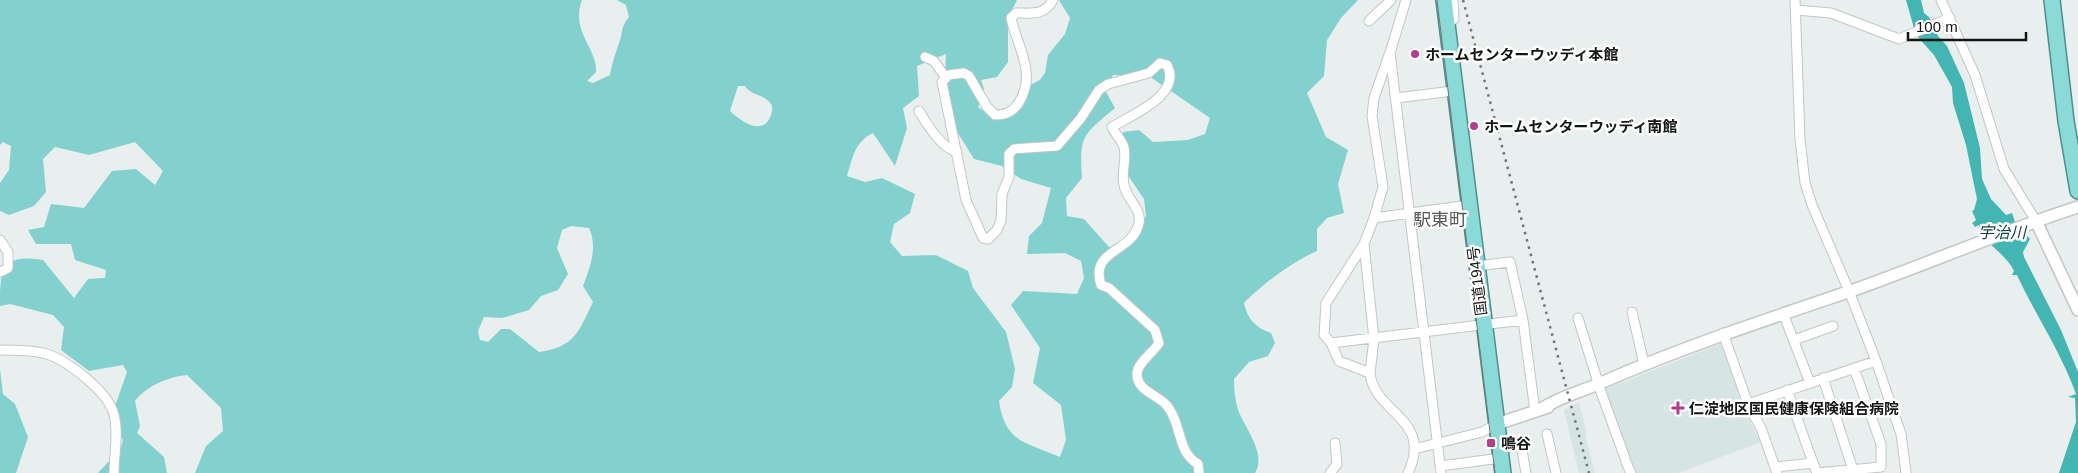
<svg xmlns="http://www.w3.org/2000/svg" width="2078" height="473" viewBox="0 0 2078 473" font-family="Helvetica,'Noto Sans JP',sans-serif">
<rect width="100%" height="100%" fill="#e9eeee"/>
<path fill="#d6e4e3" d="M1725 342 1752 426 1761 442 1678 473H1635L1603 390Z
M1579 402 1586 430V439L1595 473H1579L1564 410Z"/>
<path fill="#83d1ce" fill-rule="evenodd" d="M0 0H582C570 31 598 49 596 72L587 81 593 83 610 75C612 63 615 55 619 43 624 31 619 30 629 17L626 5 617 0H1017L1008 18V62L997 77 981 80 984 89 978 107 992 117 1009 109 1024 88 1040 80 1045 73 1048 55 1065 34 1070 18 1059 0H1358L1341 18 1327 40 1324 76 1307 93 1326 137 1348 150 1338 184 1344 213 1327 218 1317 229V251C1295 260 1261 285 1244 303 1248 320 1255 327 1271 333L1275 343 1268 356 1249 362 1234 379C1234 390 1235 400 1238 410 1245 428 1267 454 1255 473H195L206 446 223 431 221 408 187 375C168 377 146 386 135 401L140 426 137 433 164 457 167 473H98L121 448 123 440 111 418 127 372 123 365 89 371 61 350 64 327 53 315 10 304 0 306C0 270 1 253 43 260L74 298 88 279 105 278 106 270 75 260 71 244H36L28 230 44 227 51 204 84 208 112 171 136 169 155 185 163 171 135 142 89 155 55 147 43 159 46 192 34 206 9 215 0 211V183L9 170 11 146 3 142 0 145ZM946 54 944 92 948 117 974 159 1002 166 1021 179 1051 188 1042 223 1029 236 1027 254 1065 253 1081 261 1084 278 1077 294 1023 291 1011 305 1040 348 1033 383 1061 405 1066 440 1060 457C1026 442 1005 443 999 401L1012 387 1015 369 1006 332 973 288 968 271 936 255 902 256 890 242 894 224 910 213 915 194 882 178 865 182 847 176C853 156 855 142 873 133L895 166 907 128 903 108 919 96 917 66ZM1113 75 1149 76 1210 118 1205 134 1188 140 1153 142 1139 130 1123 132V168L1144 199 1146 216 1126 245 1109 247 1084 219 1067 216 1066 198 1082 178C1079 135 1083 135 1115 108L1106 92ZM738 86H745C751 96 765 94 771 104 773 107 772 111 771 115 763 137 742 122 730 111ZM571 226 589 228C598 247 590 268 583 286L593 302C579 331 575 347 539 352L510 329H501L488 342 480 340 478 331 484 317 502 318 529 310 541 296 558 290 568 274 557 248 562 230Z
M0 369 3 394 15 404 28 437 16 473H0Z"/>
<path fill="#43b5b3" d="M1906 0H1921L1924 13 1929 17 1938 36 1947 46 1964 83 1980 148 1982 179 1991 199 2006 215 2012 213 2015 222 2030 239 2023 252 2024 257 2061 330 2078 372V473H2059L2076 422 2075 398 2068 397 2076 394C2061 352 2036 316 2017 275H2012L2014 271C2005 252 1985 246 1979 225L1975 227 1972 223 1976 220 1972 211 1974 210 1977 199 1966 145 1953 103 1952 87 1934 55 1916 35Z"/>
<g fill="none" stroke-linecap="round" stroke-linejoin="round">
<defs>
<path id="minor" d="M1053 0C1044 16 1032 13 1016 13L1011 18C1017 47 1038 74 1018 104 1012 112 1006 115 995 115L987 107 969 76 964 73 948 75 942 82 966 200 983 238 988 239 997 230 1001 221 1002 194 1009 177V154L1014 149 1057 146 1081 118 1099 90 1108 84 1149 73 1160 63 1167 65C1183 95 1131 115 1112 127 1115 134 1121 139 1124 147 1127 159 1121 173 1124 185 1126 199 1142 208 1139 223 1133 253 1089 249 1101 285L1109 288 1155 330 1159 343C1153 353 1137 363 1137 374 1137 392 1160 395 1168 407 1182 425 1177 452 1198 464L1199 473
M1406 0 1390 53 1441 473
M1795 0 1800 139 1805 183 1812 205 1849 291 1876 361 1901 434 1906 473
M1941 0 1975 75 2004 169 2036 221
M1796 10 1831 13 1899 39 1950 18
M1369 21 1391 0
M1446 26 1454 19 1453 0
M925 57 934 61 946 78
M1396 98 1453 91
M919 111C928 125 940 147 957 152
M1374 218 1383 187 1372 116 1374 98 1389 55
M0 240 8 252V268L0 272
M1364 244 1374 339 1370 373
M1476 266 1510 262 1523 320 1535 411
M1632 312 1644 364
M1783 313 1810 383
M1578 318 1601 392 1625 458
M1723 333 1748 404 1761 428 1777 473
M1794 340 1833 326
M1331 343 1523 320
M0 350C13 350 30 350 43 353 65 358 109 392 114 415 119 433 114 455 114 473
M1823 378 1853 470
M1787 390 1813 463
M1748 404 1876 361
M1547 434 1556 473
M1521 445 1526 473
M1414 449 1482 432 1497 424
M1626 462 1631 473
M1440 466 1501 458
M1775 467 1813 463 1817 473 1881 467V444L1854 368
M1330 473 1337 464 1335 443
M1408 473C1434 418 1374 414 1370 373L1339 361 1331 343 1324 335 1326 303 1364 244 1374 218 1469 205"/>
<path id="tertiary" d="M2036 221 2078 310
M1541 409C1563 395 1581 392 1603 382 1683 347 1765 320 1848 292 1925 265 2000 232 2078 207
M1497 424 1548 407"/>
<path id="trunk" d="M1444 0 1503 473
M2052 0 2066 121 2078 191"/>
</defs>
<use href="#minor" stroke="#c2c6c6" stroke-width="11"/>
<use href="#tertiary" stroke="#c2c6c6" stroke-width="14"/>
<use href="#trunk" stroke="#4d8f8d" stroke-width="18"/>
<use href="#minor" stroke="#fff" stroke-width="9"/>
<use href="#tertiary" stroke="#fff" stroke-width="11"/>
<use href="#trunk" stroke="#8adad8" stroke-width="15"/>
<path stroke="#727575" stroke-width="1" d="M1437 0 1495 473"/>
<path stroke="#727575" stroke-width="2.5" stroke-dasharray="2.5 5" stroke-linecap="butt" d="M1463 0 1589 473"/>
</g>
<g fill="#b73c8f" stroke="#fff" stroke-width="2">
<circle cx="1415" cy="54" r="5"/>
<circle cx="1474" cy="126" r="5"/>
<path d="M1675.5 400.5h5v5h5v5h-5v5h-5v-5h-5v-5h5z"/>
<rect x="1486" y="438" width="10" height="10" rx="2.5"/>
</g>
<g text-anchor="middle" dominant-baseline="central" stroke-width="5" stroke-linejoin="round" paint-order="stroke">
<g font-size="15" font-weight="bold" fill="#141515" stroke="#fff" text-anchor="start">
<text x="1425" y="54">ホームセンターウッディ本館</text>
<text x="1484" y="126">ホームセンターウッディ南館</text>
<text x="1689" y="408">仁淀地区国民健康保険組合病院</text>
<text x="1501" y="443">鳴谷</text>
</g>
<g font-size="15" fill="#141515" stroke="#fff">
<text transform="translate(1477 281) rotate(-97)">国道194号</text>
</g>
<g font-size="16" font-style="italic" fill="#104443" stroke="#fff">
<text x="2002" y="232">宇治川</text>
</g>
<g font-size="18" fill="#555958" stroke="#fff">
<text x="1440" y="220">駅東町</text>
</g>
</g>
<path d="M1908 32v8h118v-8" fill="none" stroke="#141515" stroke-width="2.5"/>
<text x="1916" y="32" font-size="15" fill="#141515" stroke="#ffffff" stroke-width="4" paint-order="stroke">100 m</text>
</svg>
